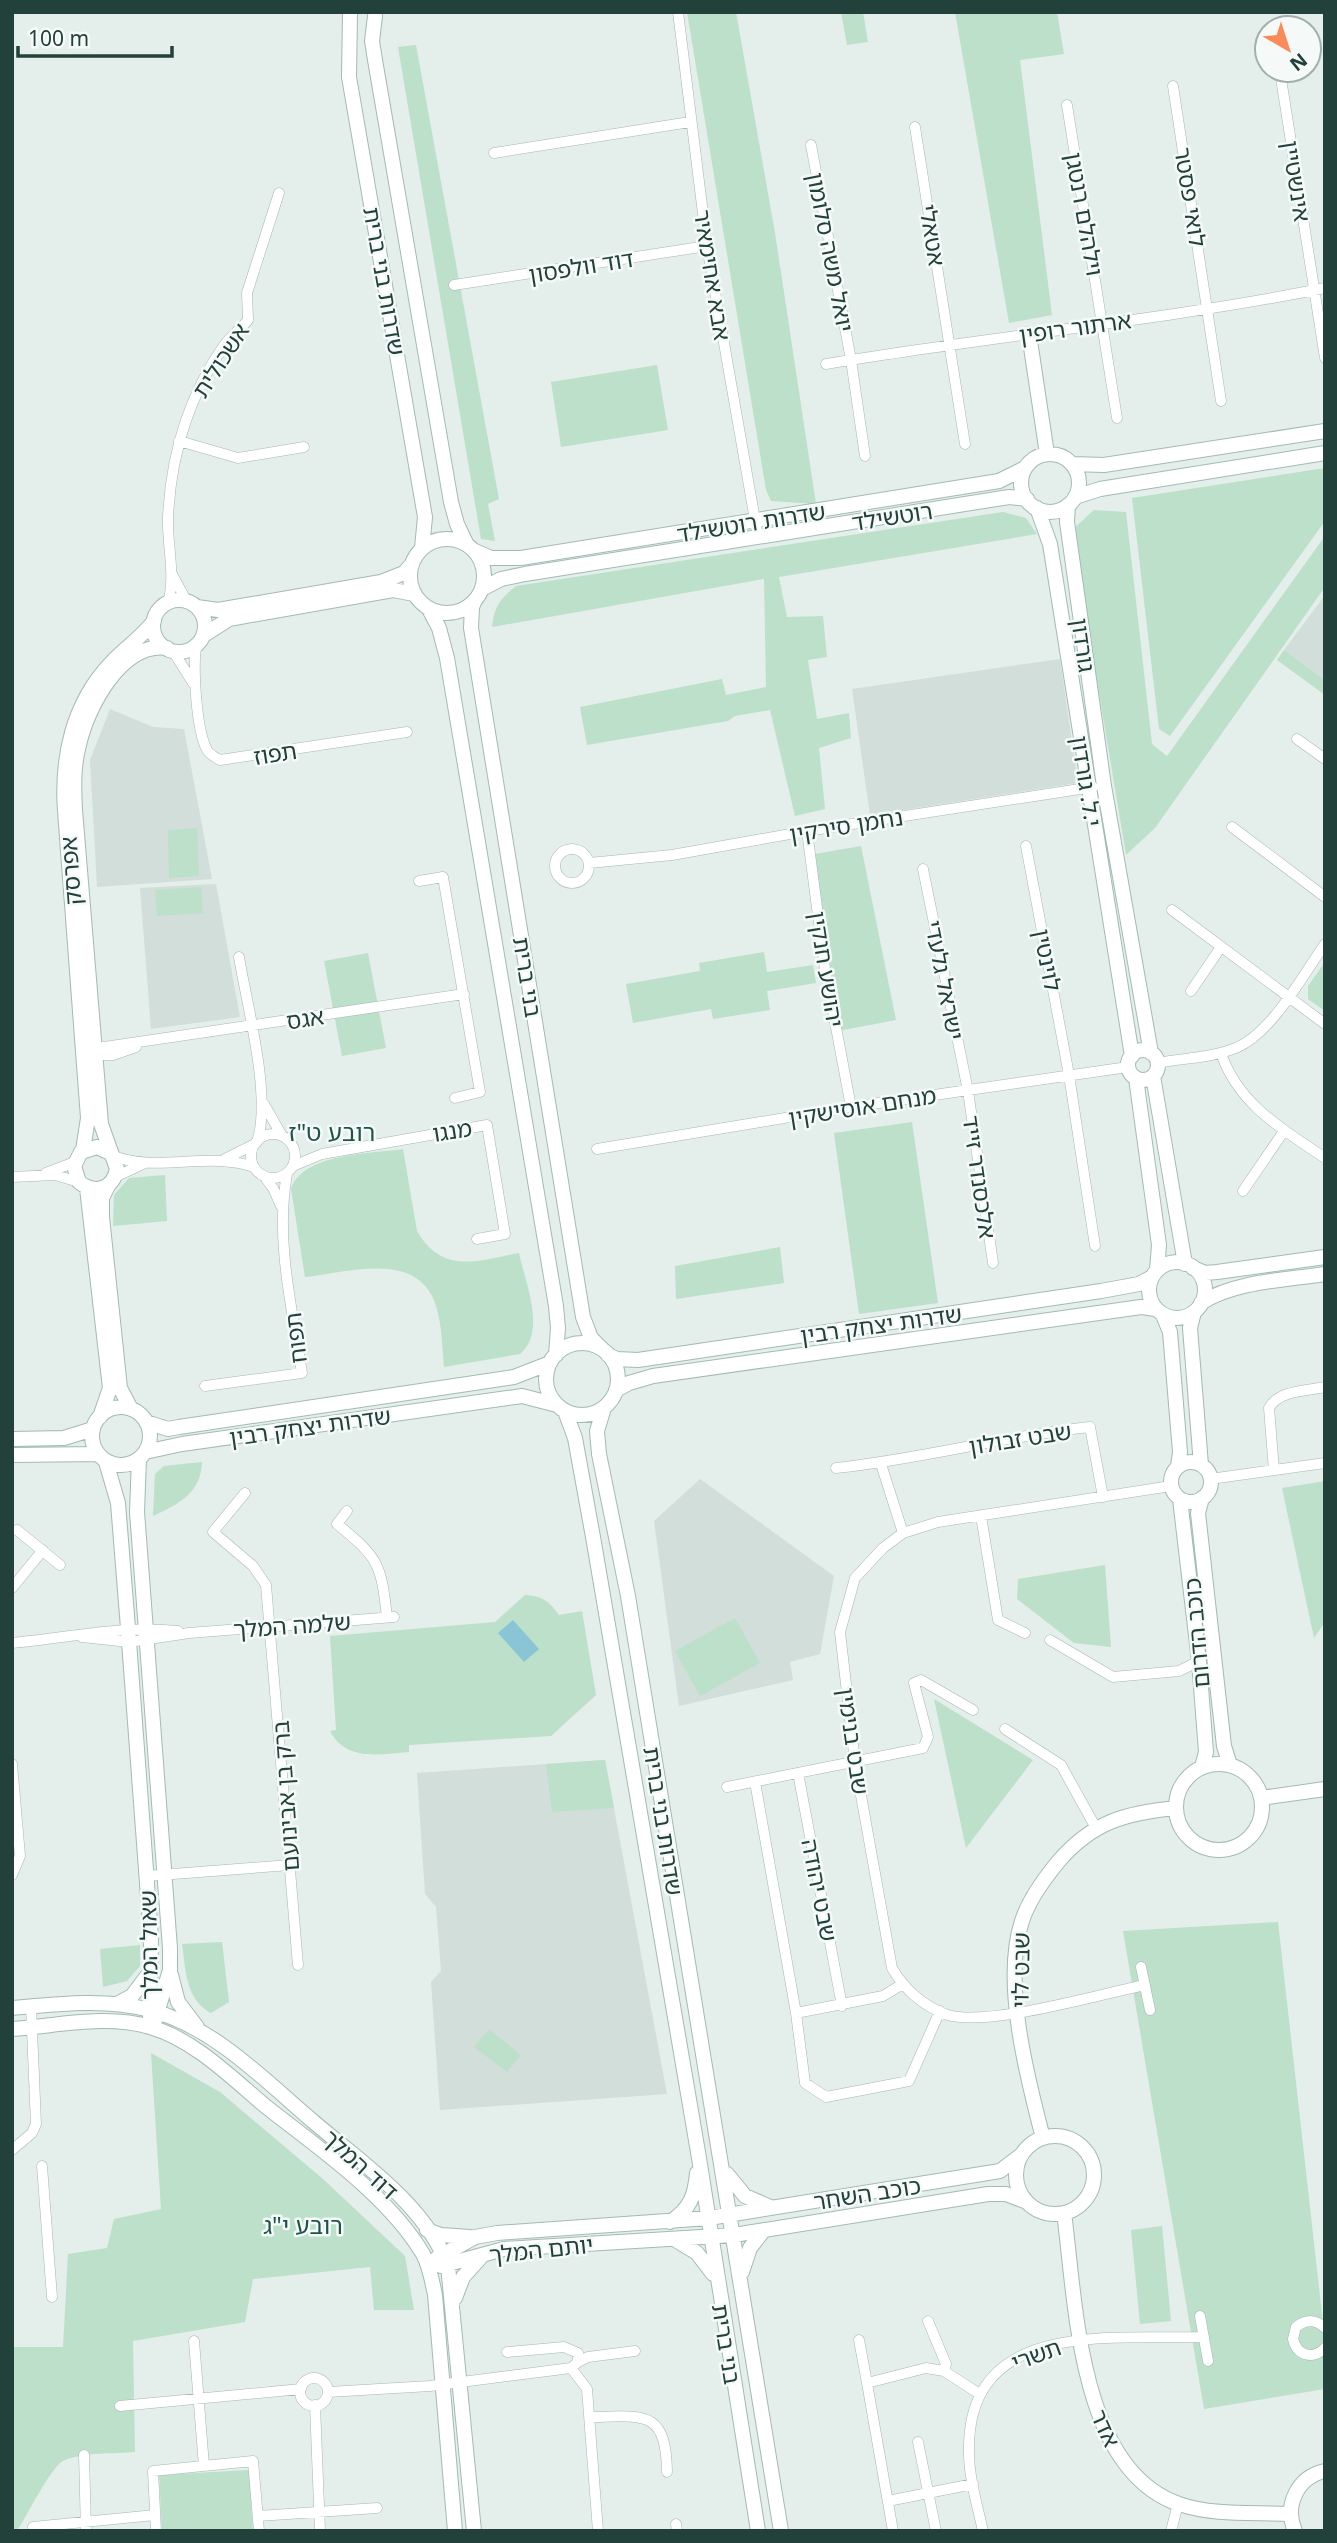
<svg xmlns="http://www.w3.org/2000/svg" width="1337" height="2543" viewBox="0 0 1337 2543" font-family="'Noto Sans','Noto Sans Hebrew',sans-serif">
<rect width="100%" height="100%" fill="#e4eeeb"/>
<path fill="#d2deda" d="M1325 595V680L1284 650Z
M1060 659 1078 783 870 815 852 689Z
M110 709 153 727 184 729 212 879 97 887 90 760Z
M216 884 240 1017 151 1029 140 888Z
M700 1479 834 1576 820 1654 790 1662 793 1680 679 1706 654 1521Z
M605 1760 667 2094 440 2110 431 1982 441 1971 436 1907 425 1894 417 1773Z"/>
<path fill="#bce0c9" d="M687 12H736L775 233 816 504 771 501 766 490Z
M841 12H863L868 42 847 45Z
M955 12H1057L1064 54 1020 60 1052 315 1009 323Z
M416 45 499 499 488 504 495 541 481 539 398 47Z
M657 365 668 430 561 447 551 382Z
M1325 468V521L1170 736 1159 729 1132 498Z
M1094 510 1126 512 1152 744 1167 756 1325 536V587L1155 828 1126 855 1072 530Z
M1003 512 1026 518 1037 534 779 577 787 617 823 616 827 657 808 660 817 719 849 713 851 738 819 748 825 809 795 816 770 710 735 716 728 721 587 745 580 707 722 679 726 695 766 687 764 579 492 627C494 607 500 599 516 586Z
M1284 650 1325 680V695L1277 660Z
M197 828 199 876 169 878 168 830Z
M861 846 896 1020 838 1031 809 855Z
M201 887 203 913 157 916 155 890Z
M764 952 767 972 813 965 816 983 767 991 770 1010 713 1019 711 1009 633 1023 626 984 700 971 699 963Z
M368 953 386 1048 342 1056 324 961Z
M1325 962V1011L1308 999V986Z
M912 1122 938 1303 859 1314 834 1133Z
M403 1149 417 1231C443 1275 477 1261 519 1253 525 1282 547 1332 520 1354L444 1367C442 1345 442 1316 432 1296 410 1252 344 1273 305 1277L291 1189C303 1153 370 1154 403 1149Z
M165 1175 167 1221 113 1226 114 1195 129 1178Z
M780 1247 784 1283 676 1299 675 1266Z
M202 1462C201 1493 179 1504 153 1516L155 1474 164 1466Z
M1325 1481V1622L1314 1638 1282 1488Z
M1105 1565 1111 1647 1074 1643 1017 1599 1018 1579Z
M525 1595C542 1596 549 1601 559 1615L582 1611 596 1695 551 1736 409 1745V1752C380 1754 346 1762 330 1731L336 1730 330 1636 495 1622Z
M735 1618 760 1663 700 1696 675 1651Z
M934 1699 1033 1760 966 1848Z
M605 1760 614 1808 552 1812 546 1764Z
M1278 1922 1325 2341V2389L1204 2409 1123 1931Z
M222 1942 229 2002 211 2013C185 1999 186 1970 182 1944Z
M140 1945V1966L127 1981 103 1987 100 1949Z
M489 2029 521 2055 507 2072 474 2047Z
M151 2053 220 2092 323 2179 405 2256 414 2310H374L370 2267 253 2279 245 2322 133 2341 135 2452C114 2454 85 2452 65 2460 52 2464 27 2516 17 2531H12V2347H63L68 2254 107 2248 114 2219 161 2209Z
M1162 2226 1171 2321 1140 2324 1131 2230Z
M249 2470 253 2531H162L159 2475Z"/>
<path fill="#8ac5d5" d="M513 1620 539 1649 524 1662 498 1633Z"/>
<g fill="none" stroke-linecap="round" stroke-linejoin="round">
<defs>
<path id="street" d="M678 12 707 246 758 537
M1280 72 1325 358
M1173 86 1221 401
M1067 105 1117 418
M915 127 965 444
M811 145 851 360 865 456
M494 153 690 122
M454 285 707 246
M826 364C992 336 1160 321 1325 288
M179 441 238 458 304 447
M172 574 187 602
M168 603C176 575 167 546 168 517 171 455 189 395 225 344 232 335 241 329 248 320L247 293 279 193
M196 646C193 669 196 729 207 750 210 755 215 757 220 760L407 732
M173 651 193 683
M1297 739 1325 759
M1232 827 1325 897
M807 831 825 969 851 1107
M1026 846 1069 1075 1095 1246
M555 866a17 17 0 1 1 34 0a17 17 0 1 1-34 0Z
M589 863 672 855 807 831 1093 787
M923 869 968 1091 993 1263
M419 881 443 877 480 1092 455 1098
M1172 910 1325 1024
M239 957C247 1006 272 1097 257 1142
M1191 991 1221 947
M91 1049 464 994
M1221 1053C1238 1104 1282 1129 1325 1158
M90 1055H113L136 1047
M1158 1063C1183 1058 1213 1058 1238 1047 1272 1032 1303 975 1325 944
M264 1104 282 1136
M251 1156a22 22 0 1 1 44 0a22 22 0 1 1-44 0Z
M597 1149 851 1107 1128 1067
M113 1156C159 1173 208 1151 254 1167
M225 1159 255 1144
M293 1166 322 1154 487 1125 505 1234 477 1239
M46 1173 75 1162
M263 1175 273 1188 281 1206
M12 1177 55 1175 79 1182
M115 1177 143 1164
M1243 1191 1284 1131
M205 1386 302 1373C292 1308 275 1239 287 1174
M881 1464 903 1533
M836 1468C922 1459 1004 1436 1090 1427L1103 1497
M1274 1470 1269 1408C1279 1390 1306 1391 1325 1387
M1210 1479 1325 1463
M245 1493 213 1532 253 1566 266 1585 298 1965
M347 1511 337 1524C379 1558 381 1564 387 1617
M981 1516 998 1620 1025 1633
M17 1530 60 1565
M12 1588 43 1550
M82 1637 129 1642 189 1633 394 1617
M1050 1640 1113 1677 1179 1671 1199 1661
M12 1643C68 1638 123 1625 178 1631
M1005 1729 1061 1765 1096 1828
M12 1764 20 1856 12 1875
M798 1773 842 2006
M755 1782 796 2013 805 2083 826 2097 909 2081 940 2011
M727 1787 923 1748 928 1737 914 1683 921 1680 973 1710
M147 1876 290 1865
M1141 1967 1150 2010
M1145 1985C1100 1994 988 2027 948 2015 924 2007 904 1989 892 1968L855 1762 840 1632 855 1578 883 1548 903 1533 938 1522 1171 1486
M796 2013 883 1996 901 1985
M12 2150 32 2133 36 2124 31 2006
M42 2166 52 2297
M1200 2316 1208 2361
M928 2321 946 2364 944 2371
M1325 2328C1316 2319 1306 2319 1296 2327L1293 2339C1297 2356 1313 2360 1325 2348
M859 2340 867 2383
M194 2341 204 2466
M507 2352 564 2347 578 2353V2362L571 2368
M578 2362 588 2357 635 2351
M300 2392a14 14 0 1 1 28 0a14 14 0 1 1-28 0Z
M328 2392 430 2386 571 2368 587 2389 598 2531
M315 2405 320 2531
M120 2406 301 2389
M591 2417C644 2416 666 2409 667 2472
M918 2442 936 2531
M84 2455 86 2531
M888 2501 973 2484
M258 2516 377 2508
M676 2524 677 2531
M33 2527 155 2515
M156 2531 153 2471 253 2461 259 2531
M893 2531 867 2383 926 2368 944 2371 978 2393
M983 2531C977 2504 968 2475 969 2447 970 2318 1114 2340 1204 2337
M1171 2531 1178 2504"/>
<path id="secondary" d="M350 13 349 77 425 517 422 548
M375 16 372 41 375 60 451 502 457 524 467 545
M1029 334 1047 454
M1021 483a29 29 0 1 1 58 0a29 29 0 1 1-58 0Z
M1072 464 1104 465 1325 431
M1075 497 1100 489 1325 453
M1068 505 1067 522 1104 786 1151 1053
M1037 508 1050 544 1132 1056
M410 576a37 37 0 1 1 74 0a37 37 0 1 1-74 0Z
M475 551 491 558H521L999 481 1025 468
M482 589 501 579 525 574 1009 497 1027 499
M475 600 472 607 471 628 583 1317 591 1338 602 1349
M153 626a26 26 0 1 1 52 0a26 26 0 1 1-52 0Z
M197 607 218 610 381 582 404 573 412 564
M429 609 439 628 447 658 556 1306 558 1328 556 1355
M204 635 229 619 393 590 414 594
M1128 1065a15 15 0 1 1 30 0a15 15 0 1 1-30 0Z
M1153 1076 1185 1264
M1136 1078 1159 1245 1157 1270
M83 1150 88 1118 65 811C61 757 73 703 111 663 125 648 142 637 154 621
M110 1153 97 1147 81 1152 74 1166 79 1182C95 1195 113 1189 117 1169L101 1124 75 810C74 788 73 767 79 745 87 708 121 642 167 648
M108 1186 102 1198V1217L120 1388 131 1409
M87 1188 110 1388 100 1417
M1149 1290a28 28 0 1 1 56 0a28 28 0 1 1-56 0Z
M1193 1268 1205 1273 1217 1272 1325 1257
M1201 1303C1235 1281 1286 1280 1325 1274
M1194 1312 1190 1328 1201 1465
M1163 1315 1170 1332 1180 1452 1178 1466
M546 1379a36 36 0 1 1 72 0a36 36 0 1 1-72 0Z
M608 1355 617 1359 638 1360 1101 1291 1139 1284 1152 1277
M616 1390 629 1383 653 1376 1141 1307 1156 1309
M92 1436a29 29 0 1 1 58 0a29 29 0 1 1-58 0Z
M604 1408 597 1431 599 1454 628 1596 781 2531
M565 1411 575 1438 593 1537 699 2158 758 2531
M146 1422 168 1429 179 1427 514 1377 550 1363
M12 1439 64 1438 93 1429
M145 1452 182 1444 522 1396 557 1405
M12 1455 98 1454
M139 1459 137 1512 170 1948V1970L155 2020
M106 1462 118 1503 128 1628 151 1937 150 2018
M1171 1482a20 20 0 1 1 40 0a20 20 0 1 1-40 0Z
M1202 1498 1198 1513 1224 1746 1230 1765
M1180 1499 1199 1661 1206 1752 1202 1767
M1176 1807a43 43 0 1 1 86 0a43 43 0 1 1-86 0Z
M1261 1798 1325 1789
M171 1975 178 2002 197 2027
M117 2004 132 1996 150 1972
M12 2008C56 2004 107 1998 150 2010 215 2027 265 2081 315 2123 362 2163 426 2206 448 2266L474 2531
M12 2029C57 2026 106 2014 150 2027 193 2039 231 2077 264 2105 317 2147 388 2195 423 2254 430 2267 432 2281 435 2295L455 2531
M1016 2175a39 39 0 1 1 78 0a39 39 0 1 1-78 0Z
M1043 2138C1027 2077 1002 1981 1022 1921 1029 1899 1044 1879 1058 1862 1092 1822 1125 1813 1176 1808
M727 2174 745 2196 770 2207
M1064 2213C1076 2302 1078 2469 1179 2504 1214 2516 1254 2512 1290 2514
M670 2222C690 2209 695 2196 697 2173
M427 2230 441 2235 470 2237
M674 2239 697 2253 713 2274
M437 2258 475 2237 497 2233 709 2218 1000 2171 1021 2155
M441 2266 504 2249 734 2235 988 2194H1006L1027 2202
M742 2272 750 2248 764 2230
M455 2298 463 2277 481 2257
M1295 2531C1284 2506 1297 2477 1325 2471"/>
</defs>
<use href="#street" stroke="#a6b7b3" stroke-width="11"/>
<use href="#secondary" stroke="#a2bbb4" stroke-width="16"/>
<use href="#street" stroke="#fff" stroke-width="10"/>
<use href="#secondary" stroke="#fff" stroke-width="14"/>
</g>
<g text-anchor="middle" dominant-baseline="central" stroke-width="5" stroke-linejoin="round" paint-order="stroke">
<g font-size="23" fill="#22413b" stroke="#f5faf8">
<text transform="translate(1297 181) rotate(81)">אינשטיין</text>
<text transform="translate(1191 197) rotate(81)">לואי פסטר</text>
<text transform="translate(1085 214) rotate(80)">וילהלם רנטגן</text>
<text transform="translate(933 235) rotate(81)">אטאלי</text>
<text transform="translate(831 252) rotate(79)">יואל משה סלומון</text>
<text transform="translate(581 266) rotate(-9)">דוד וולפסון</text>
<text transform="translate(713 275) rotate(81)">אבא אחימאיר</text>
<text transform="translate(385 281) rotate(80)">שדרות בני ברית</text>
<text transform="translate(1075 327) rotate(-8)">ארתור רופין</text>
<text transform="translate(220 360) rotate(-57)">אשכולית</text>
<text transform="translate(892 516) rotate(-9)">רוטשילד</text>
<text transform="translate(751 522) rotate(-9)">שדרות רוטשילד</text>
<text transform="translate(1084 645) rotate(82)">גורדון</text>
<text transform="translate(275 753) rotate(-9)">תפוז</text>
<text transform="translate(1087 781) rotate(81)">י.ל. גורדון</text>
<text transform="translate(846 825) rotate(-9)">נחמן סירקין</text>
<text transform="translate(70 871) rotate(-94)">אפרסק</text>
<text transform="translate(1048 960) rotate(79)">לוינטין</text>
<text transform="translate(827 969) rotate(81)">יהושע חנקין</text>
<text transform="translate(528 977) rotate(81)">בני ברית</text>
<text transform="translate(945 980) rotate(79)">ישראל גלעדי</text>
<text transform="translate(305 1018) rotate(-9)">אגס</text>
<text transform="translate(862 1106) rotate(-9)">מנחם אוסישקין</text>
<text transform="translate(452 1130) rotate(-9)">מנגו</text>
<text transform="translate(980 1177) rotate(82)">אלכסנדר זייד</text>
<text transform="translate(881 1324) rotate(-8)">שדרות יצחק רבין</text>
<text transform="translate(295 1338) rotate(-97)">תפוח</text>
<text transform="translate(310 1426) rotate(-8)">שדרות יצחק רבין</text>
<text transform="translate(1020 1438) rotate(-9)">שבט זבולון</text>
<text transform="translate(292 1625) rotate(-4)">שלמה המלך</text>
<text transform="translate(1196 1633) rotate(-95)">כוכב הדרום</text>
<text transform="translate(854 1741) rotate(82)">שבט בנימין</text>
<text transform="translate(285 1796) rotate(-94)">ברק בן אבינועם</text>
<text transform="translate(664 1821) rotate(81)">שדרות בני ברית</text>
<text transform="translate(820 1890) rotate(79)">שבט יהודה</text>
<text transform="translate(148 1945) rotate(-91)">שאול המלך</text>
<text transform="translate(1020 1970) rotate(-89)">שבט לוי</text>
<text transform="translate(361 2164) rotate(42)">דוד המלך</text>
<text transform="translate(867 2193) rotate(-9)">כוכב השחר</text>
<text transform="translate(541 2249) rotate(-6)">יותם המלך</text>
<text transform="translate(727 2344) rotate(81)">בני ברית</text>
<text transform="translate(1036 2354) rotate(-20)">תשרי</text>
<text transform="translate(1106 2428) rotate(66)">אדר</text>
</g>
<g font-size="24" fill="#1d554b" stroke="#f5faf8">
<text x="332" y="1131">רובע ט"ז</text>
<text x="303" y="2224">רובע י"ג</text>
</g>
</g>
<rect width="1337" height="2543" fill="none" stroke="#22413b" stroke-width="28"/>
<g transform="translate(1288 49) rotate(141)"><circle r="33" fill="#f5faf8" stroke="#a1b0ac" stroke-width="2"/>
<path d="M0-5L12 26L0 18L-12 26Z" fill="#f88b59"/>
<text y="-10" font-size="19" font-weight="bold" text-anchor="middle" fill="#22413b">N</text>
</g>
<path d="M18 46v10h154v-10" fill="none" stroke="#22413b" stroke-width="3.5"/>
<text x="28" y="46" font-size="21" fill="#22413b" stroke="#f5faf8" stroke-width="5" paint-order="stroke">100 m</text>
</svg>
